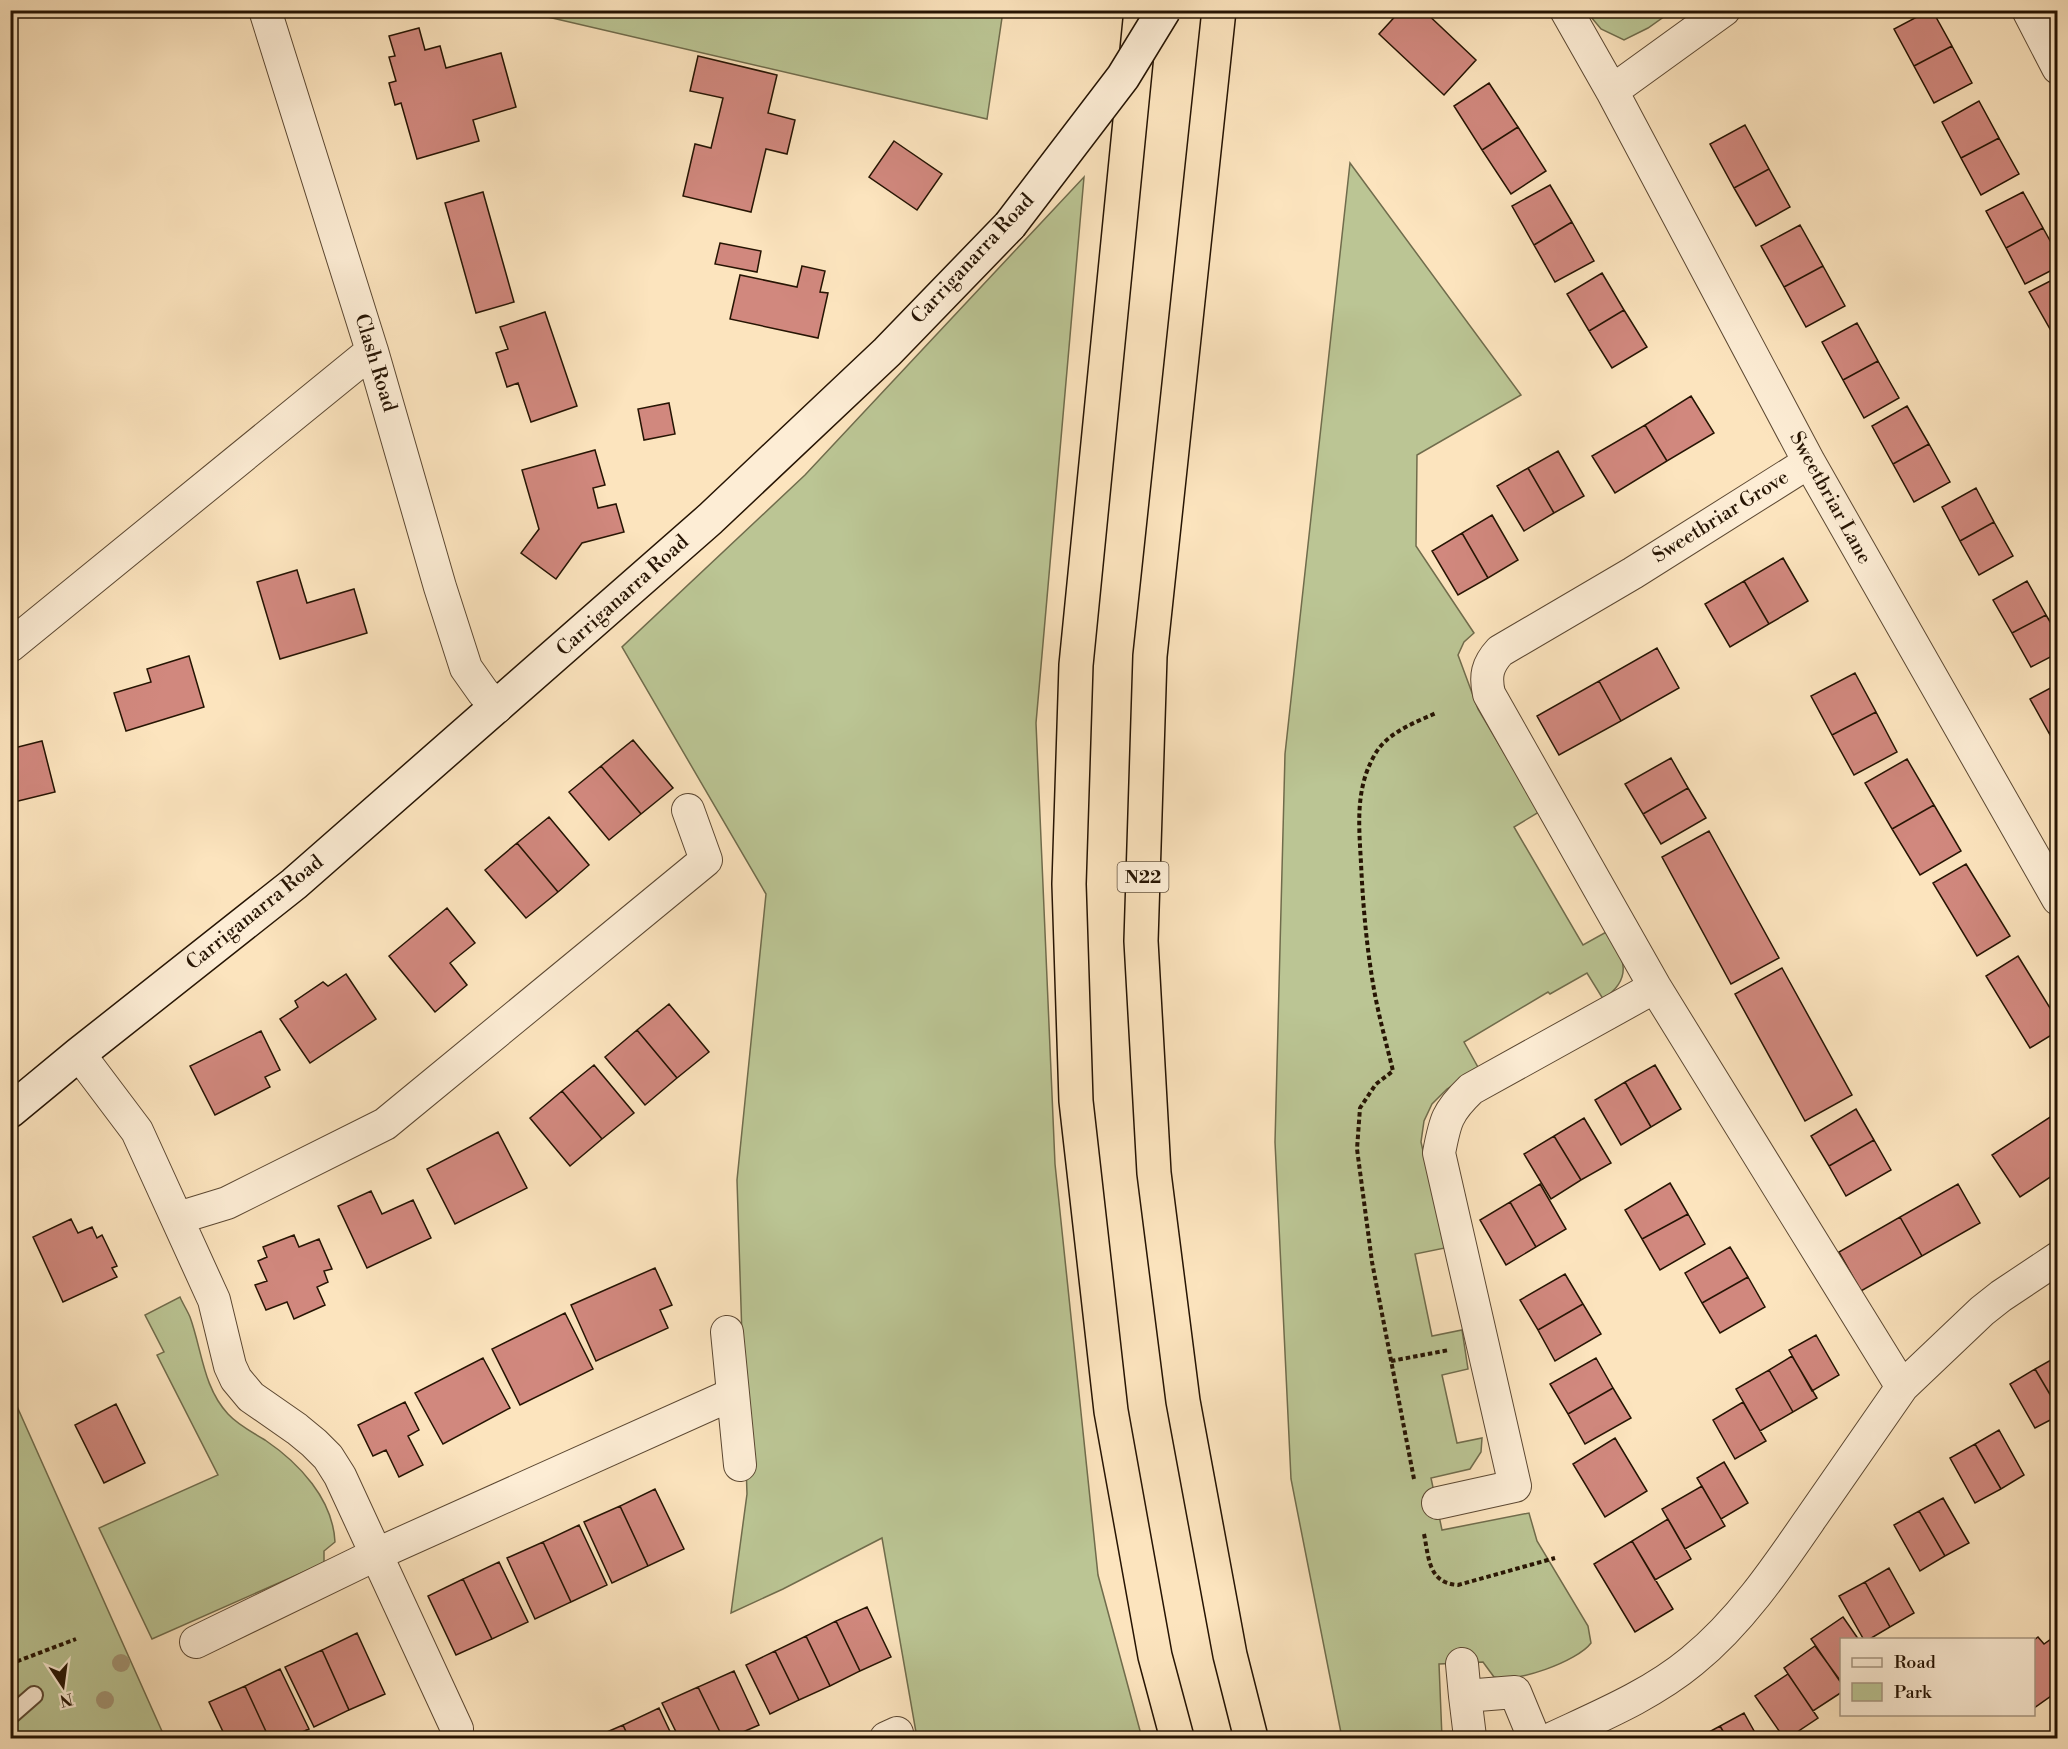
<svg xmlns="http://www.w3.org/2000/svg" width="2068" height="1749" viewBox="0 0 2068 1749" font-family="'Libre Bodoni',serif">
<rect width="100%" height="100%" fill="#fce4be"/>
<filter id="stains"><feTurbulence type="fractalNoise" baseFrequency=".00333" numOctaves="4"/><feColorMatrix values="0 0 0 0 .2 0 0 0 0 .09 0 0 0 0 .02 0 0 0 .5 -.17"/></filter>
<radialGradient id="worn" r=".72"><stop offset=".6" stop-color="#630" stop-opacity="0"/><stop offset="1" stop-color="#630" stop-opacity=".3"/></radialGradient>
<path fill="#bbc594" stroke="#706c4c" stroke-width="1.5" d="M522 11H1003L987 119Z
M1586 11H1672L1648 28 1624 40 1601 29Z
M1350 163 1521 395 1417 455 1416 546 1474 633 1464 642 1458 655 1478 709 1539 812 1514 827 1583 945 1608 931C1623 957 1635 978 1603 999L1587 973 1550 994 1548 992 1464 1042 1479 1069 1447 1089 1432 1104 1424 1121 1421 1142 1445 1248 1415 1254 1432 1336 1462 1330 1468 1369 1442 1375 1457 1443 1482 1438 1481 1452 1470 1469 1431 1478 1442 1530 1529 1513 1537 1541 1588 1626 1591 1643C1578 1661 1515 1684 1494 1677L1483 1662 1439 1664 1442 1738H1342L1291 1479 1275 1142 1285 754Z
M1084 177 1036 723 1055 1164 1098 1575 1142 1738H917L882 1538 783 1589 731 1613 747 1494 737 1180 766 894 622 647 805 475Z
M180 1297C183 1304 187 1310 190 1317 202 1350 203 1387 228 1414 238 1425 252 1432 265 1440 299 1463 333 1499 335 1542L324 1551V1563L152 1639 99 1528 218 1475 157 1355 164 1352 145 1315Z
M10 1393H11L165 1738H11Z"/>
<path fill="#d1887e" stroke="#261403" stroke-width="1.5" d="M1401 10H1423L1476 60 1444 95 1379 34Z
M1930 10H1932L1952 46 1914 66 1894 29Z
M419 28 425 50 440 46 446 68 501 53 516 107 473 120 479 141 417 159 401 103 395 105 389 83 396 81 389 57 395 56 389 36Z
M1952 46 1972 83 1934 103 1914 66Z
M698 56 777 75 768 113 795 120 787 154 766 149 751 212 683 196 695 144 711 148 723 98 690 91Z
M1489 83 1518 127 1482 150 1454 106Z
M1979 101 1999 138 1961 158 1942 122Z
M1745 125 1769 169 1734 188 1710 144Z
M1518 127 1546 171 1511 194 1482 150Z
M1999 138 2019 174 1981 195 1961 158Z
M894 141 942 174 917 210 869 177Z
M1769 169 1790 207 1756 226 1734 188Z
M1550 185 1572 222 1534 245 1512 206Z
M483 192 514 302 476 313 445 203Z
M2023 192 2043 228 2006 248 1986 211Z
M1572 222 1594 261 1555 282 1534 245Z
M1800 225 1823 266 1784 287 1761 246Z
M2043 228 2058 255V267L2025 284 2006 248Z
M720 243 761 251 757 272 715 264Z
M802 266 825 271 820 292 828 293 818 338 730 319 740 275 797 287Z
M1823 266 1845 306 1806 327 1784 287Z
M1602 273 1624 310 1589 331 1567 294Z
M2058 277V334L2054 336 2029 292Z
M1624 310 1647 347 1612 368 1589 331Z
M545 312 577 406 531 422 518 383 507 387 496 353 508 349 500 327Z
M1857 323 1878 361 1843 380 1822 342Z
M1878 361 1899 398 1864 418 1843 380Z
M1691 396 1714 433 1667 461 1645 425Z
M669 403 675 434 644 440 638 409Z
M1907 406 1929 444 1893 464 1872 426Z
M1645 425 1667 461 1615 493 1592 456Z
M1929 444 1950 482 1914 502 1893 464Z
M595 450 605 485 593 488 598 508 616 504 624 532 582 543 556 579 521 553 539 529 522 470Z
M1558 451 1584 496 1554 513 1528 468Z
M1528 468 1554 513 1524 531 1497 486Z
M1976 488 1994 522 1960 541 1942 507Z
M1492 515 1518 560 1488 578 1462 533Z
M1994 522 2013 556 1979 575 1960 541Z
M1462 533 1488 578 1458 595 1432 551Z
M1783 558 1808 601 1769 624 1744 581Z
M297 570 307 603 354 589 367 633 280 659 257 582Z
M1744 581 1769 624 1730 647 1705 604Z
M2027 581 2046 615 2012 633 1993 600Z
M2046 615 2058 635V653L2031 667 2012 633Z
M1657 648 1679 688 1621 721 1599 681Z
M189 656 204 707 126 731 114 693 151 682 147 669Z
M1855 673 1876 712 1832 735 1811 696Z
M1599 681 1621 721 1559 755 1537 716Z
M2058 684V729L2049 733 2030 699Z
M1876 712 1897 752 1854 775 1832 735Z
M2058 729V748L2049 733Z
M633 740 673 788 641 814 601 766Z
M42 741 55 792 10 803V766H13L10 749Z
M1671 758 1688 788 1643 814 1625 784Z
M1907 759 1934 805 1892 829 1865 783Z
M601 766 641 814 609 840 569 792Z
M1688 788 1706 818 1661 844 1643 814Z
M1934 805 1961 851 1920 875 1892 829Z
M549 817 589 865 558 892 517 843Z
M1709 831 1779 958 1731 984 1662 857Z
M517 843 558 892 526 918 485 870Z
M1966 864 2010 936 1977 956 1933 883Z
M447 908 475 943 450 963 467 985 435 1012 389 956Z
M2018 956 2058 1021V1031L2030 1048 1986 976Z
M1782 968 1852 1095 1805 1121 1735 994Z
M346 974 376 1019 310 1063 280 1019 298 1007 295 1001 323 982 328 986Z
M669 1004 709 1052 677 1078 637 1030Z
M637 1030 677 1078 645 1105 605 1057Z
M261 1031 280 1070 265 1077 270 1087 215 1115 190 1066Z
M594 1065 634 1113 602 1139 562 1091Z
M1655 1065 1681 1109 1651 1127 1625 1082Z
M1625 1082 1651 1127 1621 1145 1595 1100Z
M562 1091 602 1139 570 1166 530 1118Z
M1856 1109 1874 1140 1829 1166 1811 1136Z
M2058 1112V1172L2020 1197 1992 1155Z
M1584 1118 1611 1163 1581 1180 1554 1136Z
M498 1132 527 1188 455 1224 427 1169Z
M1554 1136 1581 1180 1551 1199 1524 1154Z
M1874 1140 1891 1170 1846 1196 1829 1166Z
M1670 1183 1688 1214 1642 1239 1625 1210Z
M1540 1184 1566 1229 1536 1247 1510 1202Z
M1958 1184 1980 1223 1922 1256 1900 1217Z
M371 1191 382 1214 413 1200 431 1238 367 1268 338 1206Z
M1510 1202 1536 1247 1506 1265 1480 1220Z
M1688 1214 1705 1244 1660 1270 1642 1239Z
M1900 1217 1922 1256 1861 1291 1839 1252Z
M71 1219 78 1233 92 1227 97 1238 102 1235 117 1266 112 1268 117 1277 63 1302 33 1237Z
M294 1235 299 1247 319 1239 332 1269 324 1271 328 1282 317 1287 325 1305 294 1319 287 1302 266 1310 255 1285 267 1281 258 1261 267 1257 263 1247Z
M1730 1247 1748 1277 1702 1303 1685 1273Z
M655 1268 672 1305 660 1310 668 1328 596 1361 571 1305Z
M1565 1274 1583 1304 1538 1330 1520 1300Z
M1748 1277 1765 1307 1720 1333 1702 1303Z
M1583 1304 1601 1334 1555 1361 1538 1330Z
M565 1313 593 1369 520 1405 492 1349Z
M1816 1335 1839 1375 1812 1391 1789 1350Z
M1792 1356 1817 1398 1793 1412 1769 1370Z
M2058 1356V1408L2035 1369Z
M483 1358 510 1408 443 1444 415 1393Z
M1596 1358 1613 1388 1568 1414 1550 1384Z
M2035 1369 2058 1408V1416L2035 1428 2010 1384Z
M1769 1370 1793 1412 1760 1431 1736 1389Z
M1613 1388 1631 1418 1585 1444 1568 1414Z
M405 1402 419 1430 408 1436 423 1465 399 1477 386 1450 373 1456 358 1425Z
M1743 1402 1766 1441 1735 1459 1713 1420Z
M116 1404 145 1463 104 1483 75 1425Z
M1999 1430 2024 1475 2001 1489 1975 1444Z
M1615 1438 1647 1491 1605 1517 1573 1464Z
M1975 1444 2001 1489 1975 1503 1950 1458Z
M1724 1462 1748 1503 1721 1519 1697 1478Z
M1702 1486 1725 1526 1685 1549 1662 1509Z
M655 1489 684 1549 648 1566 620 1506Z
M1943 1498 1969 1543 1945 1556 1919 1511Z
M620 1506 648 1566 612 1583 584 1522Z
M1919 1511 1945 1556 1920 1571 1894 1525Z
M1668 1519 1691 1559 1655 1580 1632 1541Z
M579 1525 607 1585 571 1602 543 1542Z
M1632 1541 1673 1609 1635 1632 1594 1564Z
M543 1542 571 1602 535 1619 507 1558Z
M499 1562 528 1622 492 1639 463 1579Z
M1889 1568 1914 1613 1890 1627 1865 1582Z
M463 1579 492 1639 456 1655 428 1596Z
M1865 1582 1890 1627 1868 1640H1864L1839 1596Z
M867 1607 891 1657 860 1671 836 1621Z
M1843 1617 1859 1640H1842L1841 1683 1811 1639Z
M836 1621 860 1671 830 1686 806 1636Z
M357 1633 385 1694 349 1710 322 1650Z
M2058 1634V1691L2034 1708V1640L2038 1637 2044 1644Z
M806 1636 830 1686 799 1700 775 1651Z
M1815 1646 1842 1683V1692L1813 1711 1784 1668Z
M322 1650 349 1710 314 1727 285 1667Z
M775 1651 799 1700 770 1714 746 1665Z
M280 1669 309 1729 288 1738H269L245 1686Z
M734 1671 759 1725 729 1738H723L698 1687Z
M1788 1674 1818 1718 1788 1738H1784L1755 1696Z
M245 1686 269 1738H226L209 1702Z
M698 1687 723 1738H679L662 1703Z
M659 1708 673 1738H629L623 1725Z
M1744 1713 1758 1738H1727L1720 1726Z
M623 1725 629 1738H593Z
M1720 1726 1727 1738H1698Z"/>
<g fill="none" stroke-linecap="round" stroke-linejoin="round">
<defs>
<path id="lane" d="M10 1716 34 1695"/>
<path id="street" d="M265 10 372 351 440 587 466 668 483 692 497 707
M1566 10 1612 91 1809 462 2058 899
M2028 10 2058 68
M1612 91 1724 10
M10 646 372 351
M79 1054 137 1131 214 1300 230 1366 236 1379 251 1397 297 1429 314 1443 328 1457 340 1476 457 1729
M178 1218 227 1203 385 1124 706 860 688 810
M727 1332 740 1465
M1902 1387 1982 1311 2001 1296 2058 1258
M1438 1503 1515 1486 1439 1153C1445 1121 1447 1112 1471 1089L1655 987
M196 1642 377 1554 733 1394
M1462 1664 1465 1696
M1470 1737 1465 1696 1515 1692 1534 1738
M886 1738 897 1733 898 1738
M1553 1738C1600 1716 1651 1695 1692 1661 1740 1622 1776 1569 1811 1518 1842 1474 1872 1430 1902 1387L1655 987 1489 694C1485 676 1487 665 1500 651L1633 573 1809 462"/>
<path id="secondary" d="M10 1111 79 1054 294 884 710 519 887 352 1010 225"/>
<path id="highway" d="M1141 10 1076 665 1069 884 1076 1101 1111 1411 1155 1656 1177 1738
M1219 10 1150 656 1141 941 1154 1173 1183 1401 1230 1655 1251 1738"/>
</defs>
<use href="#lane" stroke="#5c4832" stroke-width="20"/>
<use href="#street" stroke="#5c4832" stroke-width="34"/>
<use href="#secondary" stroke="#261403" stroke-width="36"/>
<use href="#highway" stroke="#261403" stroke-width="36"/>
<path stroke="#261403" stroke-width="4" stroke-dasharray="4.5 3" stroke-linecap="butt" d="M1391 1361 1449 1350
M1414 1479 1372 1262 1357 1149 1360 1108 1376 1084 1393 1071C1387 1046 1380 1021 1375 995 1367 952 1363 907 1361 863 1359 826 1355 790 1374 756 1386 733 1414 723 1436 713
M1424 1534C1429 1558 1428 1583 1458 1585L1555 1558
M10 1664 76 1639"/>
<use href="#lane" stroke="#fdedd5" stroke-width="16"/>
<use href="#street" stroke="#fdedd5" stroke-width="32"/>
<use href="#secondary" stroke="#fdedd5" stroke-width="33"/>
<use href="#highway" stroke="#fce4be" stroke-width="33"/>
<defs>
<path id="secondary-bridge" d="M1010 225 1123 77 1164 10"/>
</defs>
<use href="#secondary-bridge" stroke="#261403" stroke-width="36" stroke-linecap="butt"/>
<use href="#secondary-bridge" stroke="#fdedd5" stroke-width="33"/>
</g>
<g fill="#a39473">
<circle cx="121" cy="1663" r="9"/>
<circle cx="105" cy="1700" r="9"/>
</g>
<g text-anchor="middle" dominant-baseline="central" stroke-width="4.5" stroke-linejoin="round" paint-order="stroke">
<rect fill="#fdedd5" stroke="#665542" stroke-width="1.5" x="1117.5" y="862" width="51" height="30" rx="4.5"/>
<g font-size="18" font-weight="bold" fill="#261403">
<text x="1143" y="877">N22</text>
</g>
<g font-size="20" fill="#261403" stroke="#fdedd5">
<text transform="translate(973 259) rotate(-47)">Carriganarra Road</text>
<text transform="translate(375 363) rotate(73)">Clash Road</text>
<text transform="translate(1830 498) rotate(61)">Sweetbriar Lane</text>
<text transform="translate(1721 517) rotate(-32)">Sweetbriar Grove</text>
<text transform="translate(623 596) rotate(-42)">Carriganarra Road</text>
<text transform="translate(255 913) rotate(-39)">Carriganarra Road</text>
</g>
</g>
<rect width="2068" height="1749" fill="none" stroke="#fce4be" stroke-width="36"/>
<rect x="12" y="12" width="2044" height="1725" fill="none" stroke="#261403" stroke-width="3"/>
<rect x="18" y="18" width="2032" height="1713" fill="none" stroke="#261403" stroke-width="1.5"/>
<rect x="1840" y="1638" width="195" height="78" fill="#fdedd5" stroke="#a79681" stroke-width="1.5"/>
<rect x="1852" y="1658" width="30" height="9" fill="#fdedd5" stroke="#a79681" stroke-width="1.5"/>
<text x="1894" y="1668" font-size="18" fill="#261403">Road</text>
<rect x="1852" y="1683" width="30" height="18" fill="#bbc594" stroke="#a79681" stroke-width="1.5"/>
<text x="1894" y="1698" font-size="18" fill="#261403">Park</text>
<g transform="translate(63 1686) rotate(167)" stroke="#fdedd5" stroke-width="4.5" paint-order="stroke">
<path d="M0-4.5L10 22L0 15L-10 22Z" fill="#261403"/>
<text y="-9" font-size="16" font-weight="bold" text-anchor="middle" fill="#261403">N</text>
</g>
<rect width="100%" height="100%" filter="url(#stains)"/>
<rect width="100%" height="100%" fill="url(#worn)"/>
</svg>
